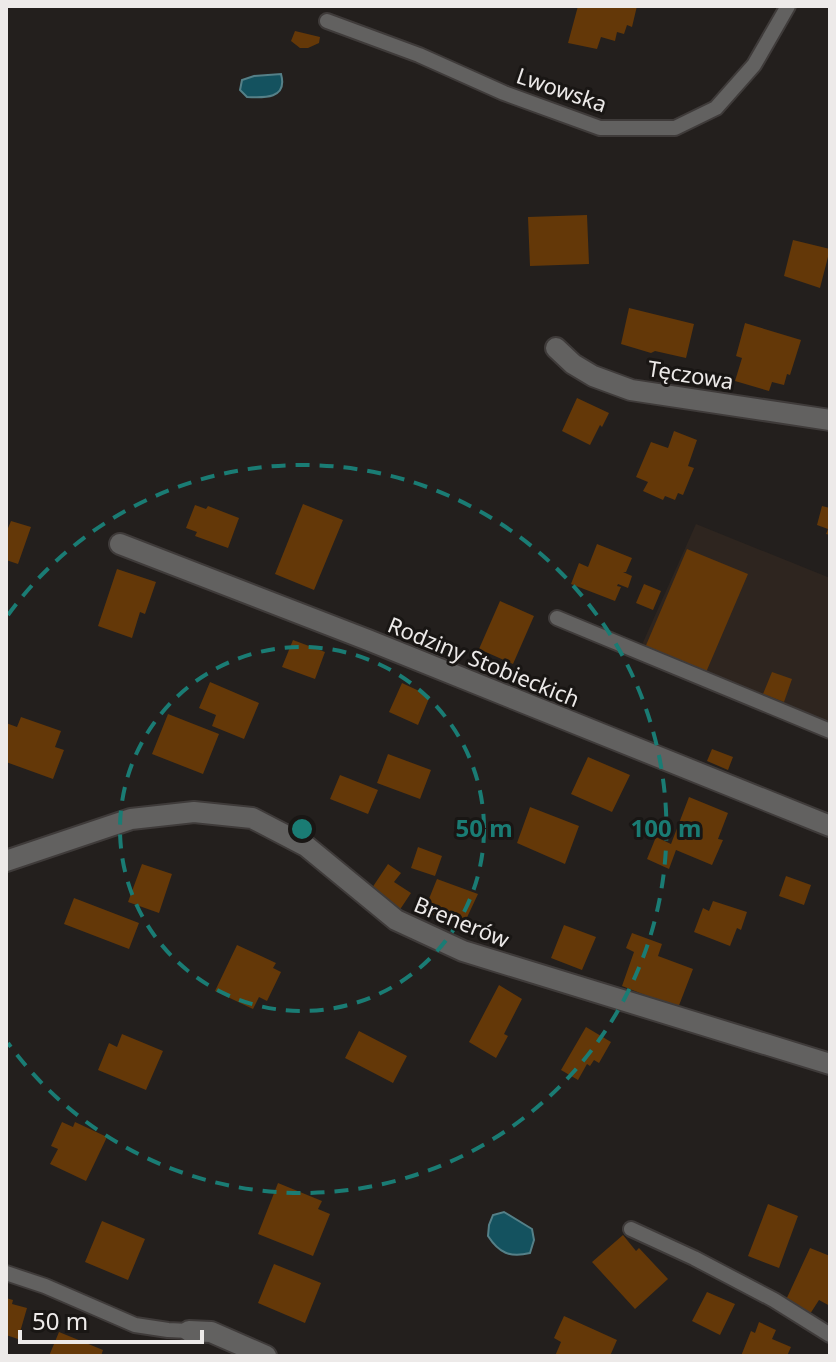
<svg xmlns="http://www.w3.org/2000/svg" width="836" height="1362" viewBox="0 0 836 1362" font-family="'Noto Sans',sans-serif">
<rect width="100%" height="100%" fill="#231f1d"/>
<path fill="#2e251f" d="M696 524 830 578V724L748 689 640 649Z"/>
<path fill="#14525f" stroke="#558088" stroke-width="2" d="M281 74C288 99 264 98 247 97L240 90 242 80 254 76Z
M504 1212 532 1229 534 1240 530 1253C510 1258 499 1253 488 1236L489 1225 493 1215Z"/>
<path fill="#643808" d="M578 6H637L632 27 627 25 624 34 617 32 615 41 601 37 597 49 568 43Z
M295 31 320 37 319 43 308 48H300L291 41Z
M587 215 589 264 530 266 528 217Z
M793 240 830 249 820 288 784 276Z
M629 308 694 324 686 358 655 351 651 353 621 344Z
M745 323 801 340 790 375 787 374 784 385 772 382 769 391 735 381 742 358 736 356Z
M577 398 609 413 602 427 600 425 590 445 562 431Z
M674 431 697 440 688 466 694 468 683 495 678 493 675 500 665 496 663 500 643 491 648 482 636 477 651 442 668 448Z
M303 504 343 520 314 590 275 574Z
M195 505 206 509 208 506 239 518 228 548 195 536 197 532 186 528Z
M822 506 830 508V535L826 534 828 529 817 525Z
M11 521 31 527 18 564 6 560V533Z
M597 544 632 558 626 572H623L632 576 628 588 618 584 617 586 621 587 615 601 571 584 579 563 588 567Z
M687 549 748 574 704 677 644 650Z
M117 569 156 582 145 614 140 612 132 638 98 626Z
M644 584 661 591 653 610 636 603Z
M500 601 534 616 513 664 479 649Z
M293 640 325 652 315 679 282 667Z
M772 672 792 679 784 702 763 694Z
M210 682 259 703 244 739 212 726 216 715 199 708Z
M402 683 430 696 418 725 389 712Z
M168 714 219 734 203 774 152 754Z
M21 717 61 731 55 747 64 750 53 779 6 762V723L17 727Z
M712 749 733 757 728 770 707 761Z
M388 754 431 770 420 799 377 783Z
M588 757 630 775 612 812 571 794Z
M340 775 378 790 368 814 330 799Z
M689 797 728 813 718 839 723 840 712 865 676 850 669 869 647 859 656 837 671 844Z
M530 807 579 826 565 864 517 843Z
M418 847 442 856 435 876 411 868Z
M142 864 172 874 159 913 128 902Z
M388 864 401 873 394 882 411 893 397 914 368 894Z
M786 876 811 885 804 905 779 896Z
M437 879 478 894 462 928 424 911Z
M74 898 139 923 129 949 64 924Z
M713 901 747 912 741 930 737 928 730 946 694 932 703 908 709 911Z
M564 925 596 937 582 970 551 958Z
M632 933 662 944 658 956 693 969 678 1008 622 986 634 952 626 948Z
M237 945 276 963 273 968 281 972 267 1001 259 997 253 1009 215 991Z
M499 985 522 999 504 1034 508 1036 496 1058 469 1042Z
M586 1027 611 1042 599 1063 594 1060 590 1066 587 1064 578 1080 561 1070Z
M359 1031 407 1056 393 1083 345 1058Z
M122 1034 163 1051 146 1090 98 1070 109 1043 117 1047Z
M62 1122 73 1127 75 1122 107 1137 86 1181 50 1164 58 1149 51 1146Z
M278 1183 322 1201 318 1209 330 1214 313 1256 258 1234Z
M768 1204 798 1216 779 1268 748 1256Z
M102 1221 145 1239 128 1280 85 1262Z
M623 1235 636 1251 639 1248 668 1279 635 1309 592 1262Z
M810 1248 830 1256V1306L819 1300 810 1314 785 1302Z
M274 1264 321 1283 305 1323 258 1303Z
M707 1292 735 1304 720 1335 692 1321Z
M6 1298 13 1300 12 1304 27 1308 18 1339 6 1335Z
M564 1316 617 1340 610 1356H555L561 1342 554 1338Z
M759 1322 776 1330 772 1339 791 1347 787 1356H741L751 1331 755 1333Z
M59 1332 103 1350 101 1356H49Z"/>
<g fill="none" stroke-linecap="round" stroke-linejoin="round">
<defs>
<path id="lane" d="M327 21 419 55 504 93 600 128H675L716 108 754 65 788 6
M557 618 830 731
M631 1229 694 1258 774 1300 830 1335
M6 1273 45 1286 135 1325 168 1330 189 1331"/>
<path id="street" d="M556 348 573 364 593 376 631 390 830 420
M120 544 368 640 830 826
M6 861 131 819 194 812 252 818 306 846 396 920 463 951 830 1064
M189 1331 211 1332 266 1356"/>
</defs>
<use href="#lane" stroke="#3f3b3a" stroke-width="18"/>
<use href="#street" stroke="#3f3b3a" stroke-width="24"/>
<use href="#lane" stroke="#626160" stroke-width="14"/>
<use href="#street" stroke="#626160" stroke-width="20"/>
</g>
<g fill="none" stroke="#1a7c74" stroke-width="4" stroke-dasharray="14 10">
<circle cx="302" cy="829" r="182"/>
<path d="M8 615A364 364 0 1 1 8 1043"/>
</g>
<g text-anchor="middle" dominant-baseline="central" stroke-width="6" stroke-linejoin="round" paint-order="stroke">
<g font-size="22" fill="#edeae9" stroke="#191614">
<text transform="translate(562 89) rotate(19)">Lwowska</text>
<text transform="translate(691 374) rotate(9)">Tęczowa</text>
<text transform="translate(484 661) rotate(22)">Rodziny Stobieckich</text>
<text transform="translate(462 921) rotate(22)">Brenerów</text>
</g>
</g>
<circle cx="302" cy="829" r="12" fill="#1a7c74" stroke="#191614" stroke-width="4"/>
<g font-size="24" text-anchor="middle" font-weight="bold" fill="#1a7c74" stroke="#191614" stroke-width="6" stroke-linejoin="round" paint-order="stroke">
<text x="484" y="837">50 m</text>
<text x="666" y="837">100 m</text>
</g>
<rect width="836" height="1362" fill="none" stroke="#edeae9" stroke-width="16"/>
<path d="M20 1330v12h182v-12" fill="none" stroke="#edeae9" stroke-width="4"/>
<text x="32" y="1330" font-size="24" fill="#edeae9" stroke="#191614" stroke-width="6" paint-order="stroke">50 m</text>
</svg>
